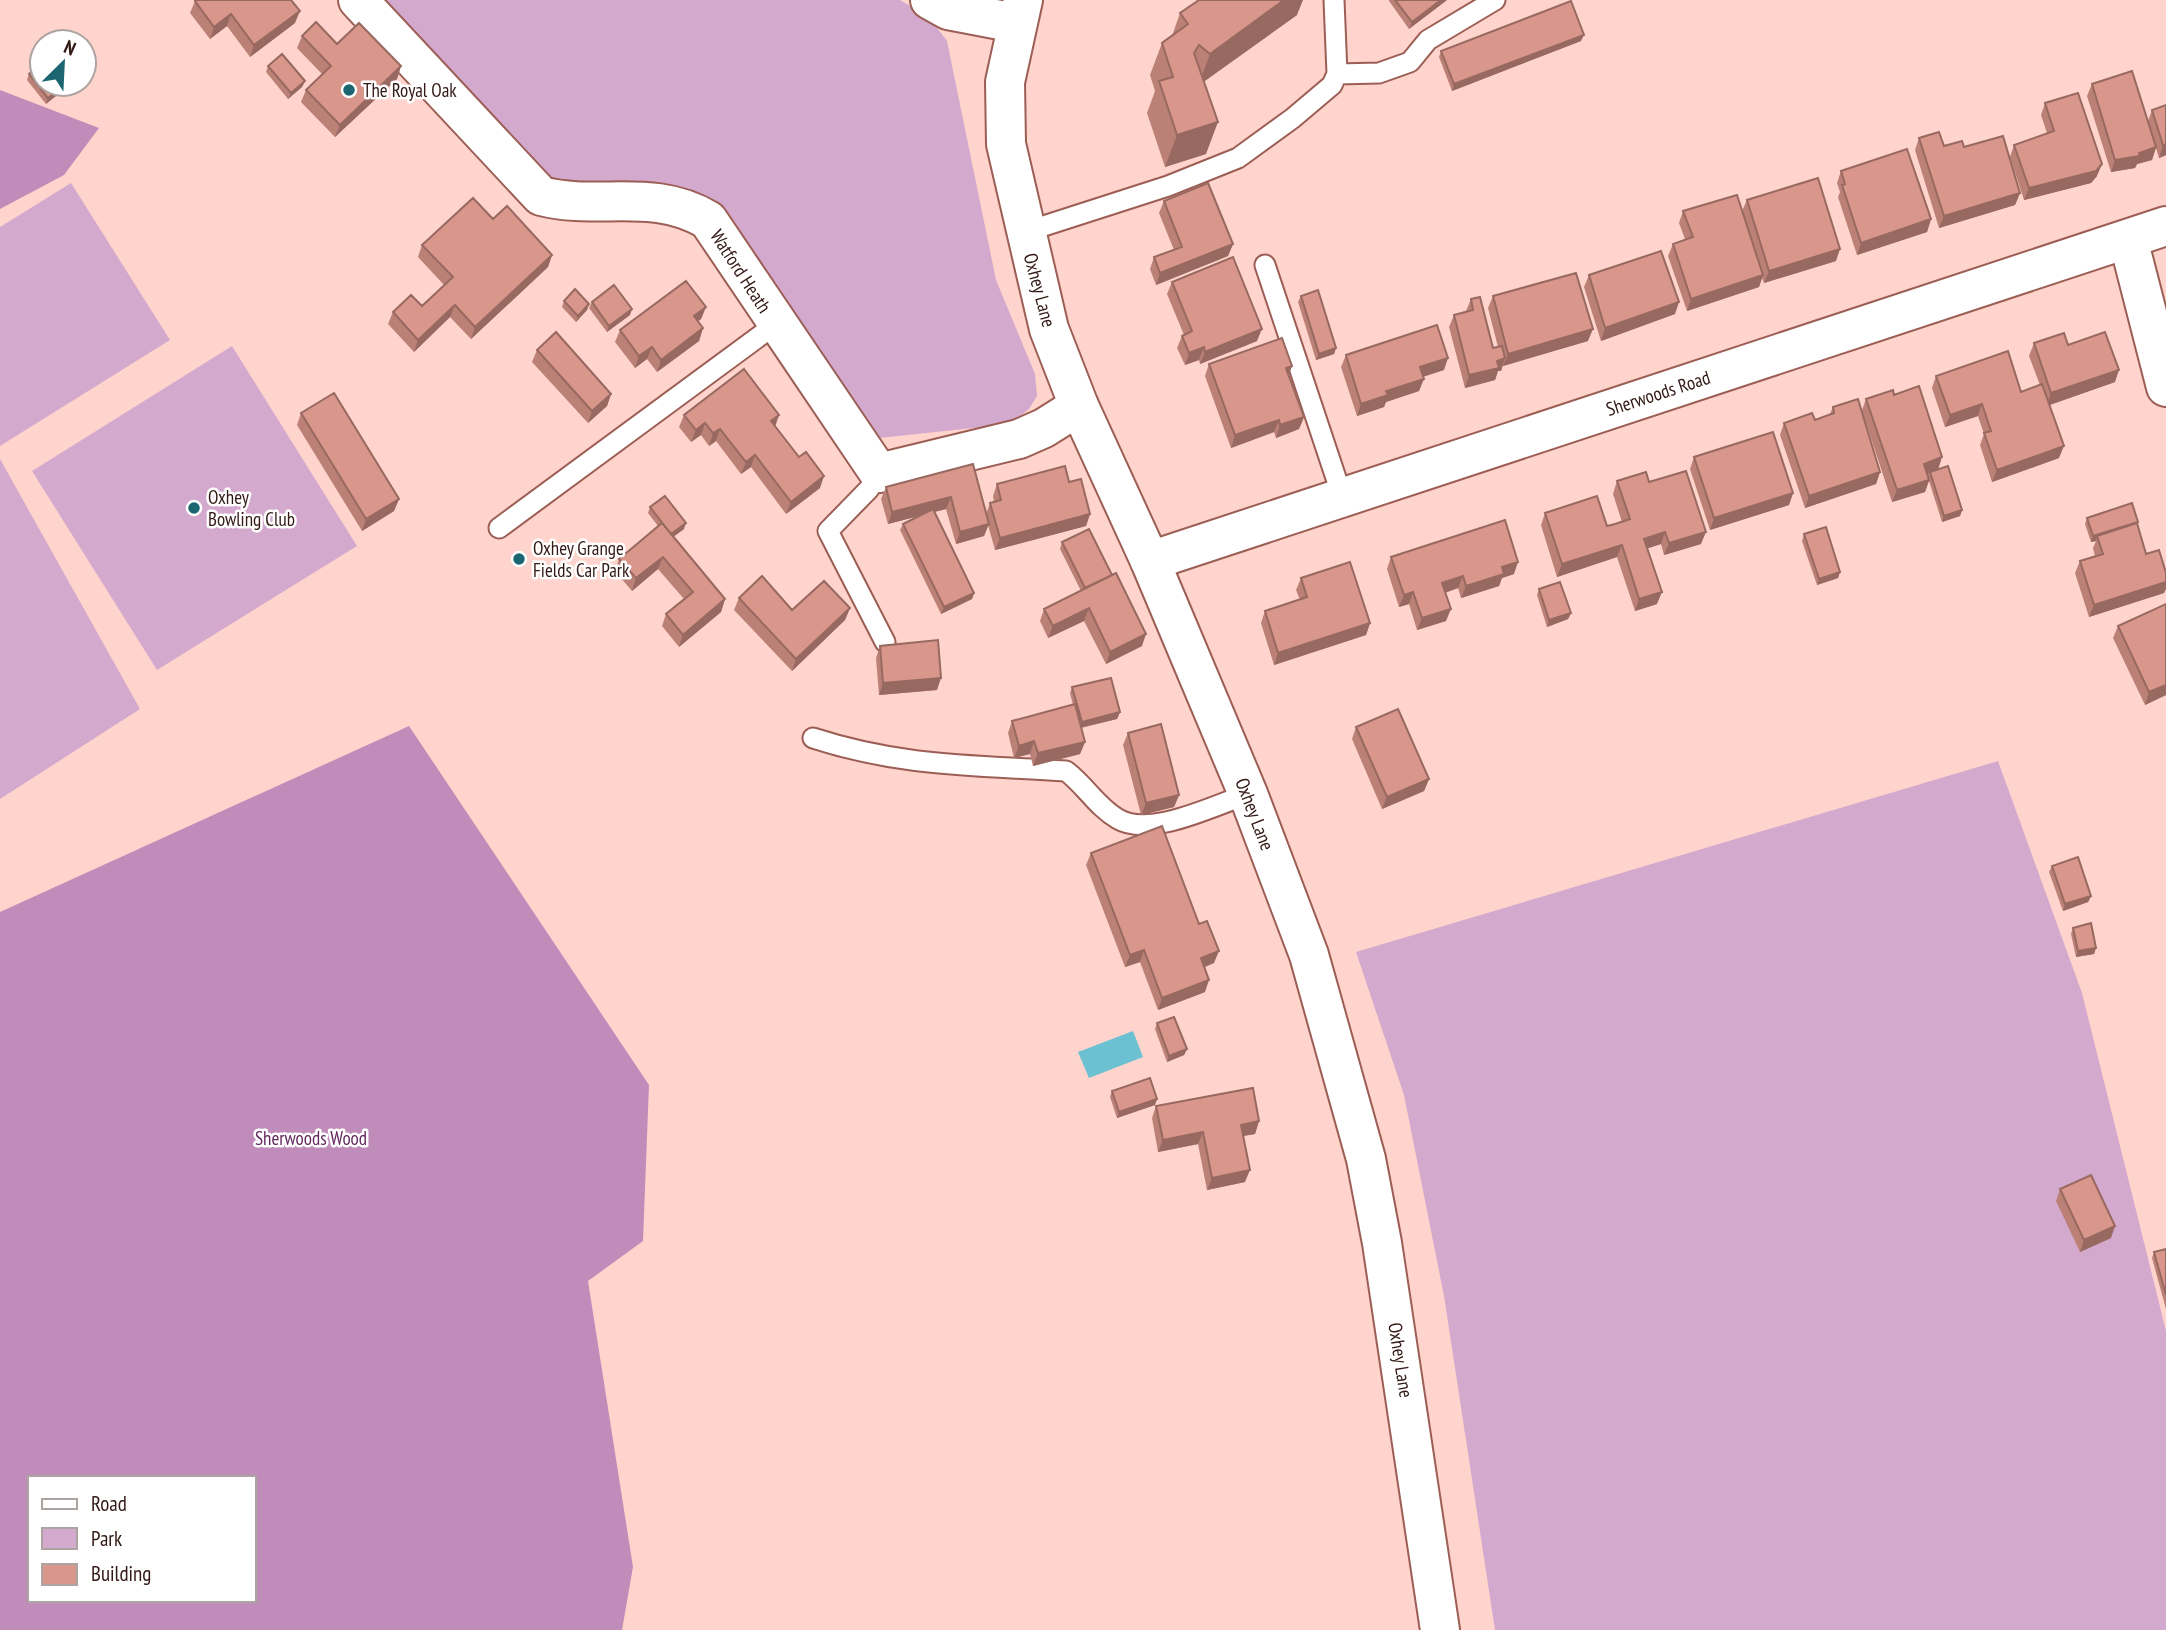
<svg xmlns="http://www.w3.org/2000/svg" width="2166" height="1630" viewBox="0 0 2166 1630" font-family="'PT Sans Narrow',sans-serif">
<rect width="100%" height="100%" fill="#ffd4cc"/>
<path fill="#d4a9ce" d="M376 0H900L929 17 947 41 996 280 1035 374 1037 396 1029 409 1011 424 870 439 713 202 549 191Z
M71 183 170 340 0 446V227Z
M232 346 357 546 157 670 32 471Z
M0 459 140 709 0 799Z
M1998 761 2082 993 2166 1331V1630H1495L1444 1296 1404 1095 1356 952Z"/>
<path fill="#c08dba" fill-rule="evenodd" d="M0 90 99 128 64 175 0 209Z
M409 726 649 1085 643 1241 588 1281 633 1567 622 1630H0V912ZM30 1478H254V1600H30Z"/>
<path fill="#6bc1d1" d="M1133 1031 1143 1057 1089 1078 1078 1052Z"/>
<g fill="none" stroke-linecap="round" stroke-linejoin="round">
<defs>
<path id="lane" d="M1337 74 1379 73 1410 62 1428 40 1495 0
M1025 232 1168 186 1238 158 1293 118 1332 85 1337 74 1334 0
M1265 265 1342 496
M879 473 869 489 828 531 885 642
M499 528 776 324
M813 738C902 767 975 765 1066 771 1085 785 1097 807 1118 819 1150 838 1215 805 1248 794"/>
<path id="street" d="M358 0 541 196C600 211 652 187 708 220L879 473 1019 439 1044 428 1079 406
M2128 239 2166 387
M1150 561 2166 226"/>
<path id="secondary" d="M930 0 948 10 1016 23"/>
<path id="primary" d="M1023 0 1005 82 1006 144 1049 329 1079 406 1150 561 1248 794 1309 955 1366 1159 1382 1243 1440 1630"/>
</defs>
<use href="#lane" stroke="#9c5e54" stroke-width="23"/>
<use href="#street" stroke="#9c5e54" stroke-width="42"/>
<use href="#secondary" stroke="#9c5e54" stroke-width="42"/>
<use href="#primary" stroke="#9c5e54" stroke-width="42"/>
<use href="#lane" stroke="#fff" stroke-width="19"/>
<use href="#street" stroke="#fff" stroke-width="38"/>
<use href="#secondary" stroke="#fff" stroke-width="38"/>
<use href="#primary" stroke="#fff" stroke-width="38"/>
</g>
<path fill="#bb8177" d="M1389 0H1447L1409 29 1389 1Z
M195 1 295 23 250 57 227 26 210 39 190 13Z
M1180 13 1297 15 1204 81 1206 154 1165 167 1147 113 1155 91 1150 75 1162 43 1172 36Z
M302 36 401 66 397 79 335 137 301 102 306 90 322 74 297 48Z
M1581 41 1452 91 1439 57 1441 51Z
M268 66 305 81 302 87 288 99 266 72Z
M29 74 42 84H68L67 87 46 104 27 80Z
M2092 84 2148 121 2152 110 2166 155 2159 158 2156 148 2152 160 2137 164 2135 168 2111 172 2087 96Z
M2045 103 2097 176 2091 183 2024 200 2010 157 2014 145 2047 133 2041 115Z
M1919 138 1944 146 1964 147 2020 193 2015 205 1939 228 1915 150Z
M1841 171 1931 219 1927 232 1857 255 1838 197 1840 192 1837 183Z
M1747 200 1836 261 1764 283 1762 278 1759 287 1687 311 1668 256 1673 244 1685 239 1679 223 1683 211H1742Z
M1164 201 1233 244 1228 256 1156 285 1150 269 1154 257 1174 250 1159 213Z
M493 219 552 255 548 267 471 339 450 317 414 352 388 324 393 312 422 306 444 285 418 257 422 245Z
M1589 275 1675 314 1601 341 1584 287Z
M1172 282 1257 341 1200 364 1199 360 1185 365 1177 348 1182 336 1184 335 1167 294Z
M1301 296 1336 348 1334 354 1316 360 1298 302Z
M1493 296 1588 341 1503 366V365L1501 371H1498L1495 380 1465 388 1449 327 1454 315 1466 311 1471 299 1493 348 1498 347 1488 308Z
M564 301 589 304 587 310 576 322 562 307Z
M592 302 630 315 607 332 589 308Z
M706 307 701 319 698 321 703 328 699 341 657 372 647 359 635 368 615 342 620 330Z
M2034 343 2068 345 2115 382 2049 405 2059 458 1992 482 1980 445 1984 434 1978 416 1945 427 1932 388 1936 376 2021 392 2040 385 2029 356Z
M537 350 611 394 607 406 588 423 532 362Z
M1346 355 1444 370 1423 377 1419 391 1386 402 1384 407 1357 416 1341 367Z
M1209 364 1289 376 1304 417 1299 429 1276 438 1274 432 1231 448 1205 376Z
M1894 395 1962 510 1960 516 1942 522 1929 481 1925 492 1892 502 1865 420 1880 472 1876 484 1805 508 1780 435 1784 423 1815 420 1830 414 1833 407 1862 410 1866 399Z
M301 413 399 499 394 511 362 531 297 425Z
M684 415 775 426 820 488 786 514 751 467 741 474 716 441 709 446 701 435 691 442 679 427Z
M1694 457 1793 493 1789 505 1710 530 1690 469Z
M973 464 986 514 990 503 994 502 993 496 997 484 1069 482 1090 514 1086 526 995 550 988 525 984 536 956 544 946 509 934 512 974 593 972 599 941 614 900 530 903 524 918 516 888 524 881 499 886 487Z
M1617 481 1649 482 1701 544 1664 555 1661 544 1647 548 1657 604 1635 611 1617 557 1557 577 1541 525 1545 513 1607 526 1622 522 1613 494Z
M650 507 684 529 673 537 725 599 721 612 679 647 662 626 666 614 684 599 658 569 632 591 615 571 619 559 658 526 648 513Z
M2087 518 2138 522 2137 524 2146 554 2164 593 2089 617 2075 573 2080 561 2095 556 2093 548 2096 541 2091 542 2085 524Z
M1804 534 1840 572 1838 578 1817 585 1802 541Z
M1062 542 1142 646 1106 664 1084 621 1048 638 1040 621 1044 609 1081 591 1060 549Z
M1391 557 1514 574 1502 578 1499 586 1461 598 1458 588 1445 593 1446 621 1417 630 1409 604 1399 607 1387 569Z
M1301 578 1370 623 1366 635 1274 665 1261 623 1265 611 1300 600 1296 590Z
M1539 589 1571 613 1568 619 1547 627 1537 595Z
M739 598 792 610 850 608 845 620 792 671 734 610Z
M2166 604V695L2145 705 2113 638 2118 626Z
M880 646 937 690 879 695 876 658Z
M1072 687 1120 712 1117 719 1081 728 1085 742 1080 754 1033 766 1030 754 1014 758 1008 733 1012 721 1073 705 1070 693Z
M1356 727 1429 779 1424 791 1382 809 1352 739Z
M1128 733 1179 795 1174 807 1141 815 1123 745Z
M1091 853 1214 963 1205 967V992L1158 1010 1140 962 1125 967 1086 865Z
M2052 866 2091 896 2088 902 2063 911 2049 872Z
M2073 928 2096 948 2094 954 2076 957 2071 934Z
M1157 1023 1187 1049 1184 1055 1167 1062 1155 1029Z
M1112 1091 1155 1105 1117 1118 1110 1097Z
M1156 1106 1259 1121 1255 1134 1243 1136 1245 1182 1207 1190 1198 1144 1158 1152 1152 1118Z
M2060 1189 2111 1238 2080 1252 2056 1201Z
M2166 1249V1309L2152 1258 2154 1252Z"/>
<path fill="#986961" d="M1284 0H1303L1297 15 1198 86 1210 54Z
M1441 0H1447L1409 29 1412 22Z
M300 11 295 23 250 57 254 45Z
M231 14 227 26 210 39 214 27Z
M1584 35 1581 41 1452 91 1454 84Z
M401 66 397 79 335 137 340 125Z
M305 81 302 87 288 99 291 93Z
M66 84H68L67 87 46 104 48 98Z
M1218 122 1206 154 1165 167 1177 135Z
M2163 145H2166V155L2159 158Z
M2156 147 2152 160 2137 164 2135 168 2111 172 2115 160Z
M2102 164 2097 176 2091 183 2024 200 2029 188Z
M2020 193 2015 205 1939 228 1944 216Z
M1931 219 1927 232 1857 255 1861 243Z
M1233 244 1228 256 1156 285 1160 273Z
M1840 249 1836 261 1764 283 1769 271Z
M552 255 548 267 471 339 475 327Z
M1763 275 1759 287 1687 311 1691 299Z
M1679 302 1675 314 1601 341 1605 328Z
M589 304 587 310 576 322 578 316Z
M455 305 450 317 414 352 418 340Z
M706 307 701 319 689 328 694 316Z
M632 309 630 315 607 332 609 326Z
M703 328 699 341 657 372 661 360Z
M1262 329 1257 341 1200 364 1205 352Z
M1593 329 1588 341 1503 366 1508 354Z
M652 347 647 359 635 368 639 356Z
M1204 347 1199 360 1185 365 1189 353Z
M1336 348 1334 354 1316 360 1319 354Z
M1448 358 1444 370 1415 379 1420 367Z
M1505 358 1501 371H1498L1495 380 1465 388 1469 375 1497 361Z
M1292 366 1288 378 1286 368Z
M2119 370 2115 382 2047 406 2051 393Z
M1424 379 1419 391 1386 402 1384 407 1357 416 1361 404 1386 391Z
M611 394 607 406 588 423 592 411Z
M1982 404 1978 416 1945 427 1950 415Z
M779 415 775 427 771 421Z
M1304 417 1299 429 1276 438 1280 425Z
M1279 420 1274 432 1231 448 1235 435Z
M705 423 701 435 691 442 696 430Z
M720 429 716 441 709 446 713 433Z
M2064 446 2059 458 1992 482 1997 470Z
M755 455 751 467 741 474 746 462Z
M1942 457 1938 470 1919 476 1924 464Z
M1880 472 1876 484 1805 508 1809 496Z
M824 476 820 488 786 514 791 502Z
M1929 480 1925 492 1892 502 1897 490Z
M1793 493 1789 505 1710 530 1714 518Z
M951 497 946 509 888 524 892 512Z
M399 499 394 511 362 531 366 519Z
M1962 510 1960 516 1942 522 1944 516Z
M1090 514 1086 526 995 550 1000 538Z
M2138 522 2136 528 2097 536 2096 541 2091 542 2093 536Z
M686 523 684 529 669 540 671 534Z
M989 524 984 536 956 544 960 532Z
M1665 532 1661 544 1640 551 1644 539Z
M1706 532 1701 544 1664 555 1669 543Z
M1622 545 1617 557 1557 577 1562 564Z
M663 557 658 569 632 591 636 578Z
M1518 562 1514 574 1502 578 1499 586 1461 598 1466 586 1502 567Z
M1840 572 1838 578 1817 585 1819 579Z
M1463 576 1458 588 1438 595 1442 583Z
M2166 582V589L2164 593 2089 617 2094 605Z
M1413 592 1409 604 1399 607 1404 595Z
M1662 592 1657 604 1635 611 1639 599Z
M974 593 972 599 941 614 944 607Z
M725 599 721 612 679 647 683 635Z
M850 608 845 620 792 671 796 659Z
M1089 608 1084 621 1048 638 1053 626Z
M1451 609 1446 621 1417 630 1422 618Z
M1571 613 1568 619 1547 627 1549 620Z
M1370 623 1366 635 1274 665 1278 653Z
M1146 634 1142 646 1106 664 1110 652Z
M941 678 937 690 879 695 883 683Z
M2166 685V695L2145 705 2149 692Z
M1120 712 1117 719 1079 728 1082 722Z
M1034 741 1030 754 1014 758 1019 746Z
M1085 742 1080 754 1033 766 1038 753Z
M1429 779 1424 791 1382 809 1387 797Z
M1179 795 1174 807 1141 815 1146 803Z
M2091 896 2088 902 2063 911 2065 904Z
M2096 948 2094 954 2076 957 2078 951Z
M1144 950 1140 962 1125 967 1130 955Z
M1219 951 1214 963 1197 970 1201 958Z
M1209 980 1205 992 1158 1010 1162 998Z
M1187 1049 1184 1055 1167 1062 1169 1056Z
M1157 1099 1155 1105 1117 1118 1119 1112Z
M1259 1121 1255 1134 1237 1137 1241 1125Z
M1203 1132 1198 1144 1158 1152 1163 1140Z
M1250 1170 1245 1182 1207 1190 1212 1178Z
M2115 1226 2111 1238 2080 1252 2084 1240Z"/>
<path fill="#d9968a" stroke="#986961" stroke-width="2" d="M196 0H291L300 11 254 45 231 14 214 27 195 1Z
M1199 0H1284L1210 54 1199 45 1194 53 1218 122 1177 135 1159 81 1173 77 1162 43 1188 24 1180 13Z
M1395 0H1441L1412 22Z
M1571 1 1584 35 1454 84 1441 51Z
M316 22 337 44 359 23 401 66 340 125 306 90 331 66 302 36Z
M282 54 305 81 291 93 268 66Z
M42 64V84H66L48 98 29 74Z
M2132 71 2156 147 2139 153 2140 156 2115 160 2092 84Z
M2078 93 2102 164 2096 171 2029 188 2014 145 2054 131 2045 103Z
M2166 105V145H2163L2152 110Z
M1939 132 1944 146 1962 141 1964 147 2003 136 2020 193 1944 216 1919 138Z
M1907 149 1931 219 1861 243 1842 185 1845 184 1841 171Z
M1818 178 1840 249 1769 271 1747 200Z
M1208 183 1233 244 1160 273 1154 257 1182 247 1164 201Z
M1737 195 1763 275 1691 299 1673 244 1693 237 1683 211Z
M473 198 493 219 507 206 552 255 475 327 455 305 418 340 393 312 411 295 422 306 453 277 422 245Z
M1661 251 1679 302 1605 328 1589 275Z
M1233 257 1262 329 1205 352 1204 347 1189 353 1182 336 1192 331 1172 282Z
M1576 273 1593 329 1508 354 1493 296Z
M686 281 706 307 694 316 703 328 661 360 652 347 639 356 620 330Z
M614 285 632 309 609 326 592 302Z
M575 289 589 304 578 316 564 301Z
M1318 290 1336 348 1319 354 1301 296Z
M1480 297 1493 348 1502 346 1505 358 1497 361 1499 368 1469 375 1454 315 1473 310 1471 299Z
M1437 325 1448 358 1420 367 1424 379 1386 391 1388 395 1361 404 1346 355Z
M556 332 611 394 592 411 537 350Z
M2105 332 2119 370 2051 393 2034 343 2064 333 2068 345Z
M1282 338 1292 366 1286 368 1304 417 1280 425 1279 420 1235 435 1209 364Z
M2008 351 2021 392 2042 384 2064 446 1997 470 1984 433 1991 431 1982 404 1950 415 1936 376Z
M744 369 779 415 771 421 799 457 806 452 824 476 791 502 755 455 746 462 720 429 713 433 705 423 696 430 684 415Z
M1919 386 1942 457 1924 464 1929 480 1897 490 1866 399 1893 390 1894 395Z
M334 393 399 499 366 519 301 413Z
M1858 399 1880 472 1809 496 1784 423 1812 413 1815 420 1834 413 1833 407Z
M1773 432 1793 493 1714 518 1694 457Z
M973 464 989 524 960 532 951 497 892 512 886 487Z
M1065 466 1069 482 1081 479 1090 514 1000 538 990 503 1001 500 997 484Z
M1948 466 1962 510 1944 516 1930 472Z
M1686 471 1706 532 1669 543 1665 532 1644 539 1662 592 1639 599 1622 545 1562 564 1545 513 1597 496 1607 526 1615 524 1630 519 1617 481 1646 472 1649 482Z
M665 496 686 523 671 534 650 507Z
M2132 503 2138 522 2093 536 2087 518Z
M933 509 974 593 944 607 903 524Z
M1505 520 1518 562 1502 567 1504 574 1466 586 1463 576 1442 583 1451 609 1422 618 1413 592 1404 595 1391 557Z
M662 523 725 599 683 635 666 614 693 592 663 557 636 578 619 559Z
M2137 523 2146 554 2159 550 2166 573V582L2094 605 2080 561 2103 554 2097 536Z
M1826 527 1840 572 1819 579 1804 534Z
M1089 529 1112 575 1085 588 1062 542Z
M1350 562 1370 623 1278 653 1265 611 1307 597 1301 578Z
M1116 573 1146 634 1110 652 1089 608 1053 626 1044 609Z
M762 576 792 610 824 581 850 608 796 659 739 598Z
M1560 582 1571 613 1549 620 1539 589Z
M2166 604V685L2149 692 2118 626Z
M938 640 941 678 883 683 880 646Z
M1111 678 1120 712 1082 722 1072 687Z
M1075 704 1085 742 1038 753 1034 741 1019 746 1012 721Z
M1398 709 1429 779 1387 797 1356 727Z
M1161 724 1179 795 1146 803 1128 733Z
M1162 826 1199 924 1207 921 1219 951 1201 958 1209 980 1162 998 1144 950 1130 955 1091 853Z
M2078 857 2091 896 2065 904 2052 866Z
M2091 923 2096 948 2078 951 2073 928Z
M1174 1017 1187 1049 1169 1056 1157 1023Z
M1150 1078 1157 1099 1119 1112 1112 1091Z
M1253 1088 1259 1121 1241 1125 1250 1170 1212 1178 1203 1132 1163 1140 1156 1106Z
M2091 1175 2115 1226 2084 1240 2060 1189Z
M2166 1249V1295L2154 1252Z"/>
<g fill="#1c6672" stroke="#fff" stroke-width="2.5">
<circle cx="349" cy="90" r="7"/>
<circle cx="194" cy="508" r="7"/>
<circle cx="519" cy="559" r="7"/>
</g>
<g text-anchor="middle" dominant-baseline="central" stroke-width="5" stroke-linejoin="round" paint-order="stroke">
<g font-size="19" fill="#321915" stroke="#fff" text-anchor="start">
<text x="363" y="90">The Royal Oak</text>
<text x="208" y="497">Oxhey<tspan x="208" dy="22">Bowling Club</tspan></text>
<text x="533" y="548">Oxhey Grange<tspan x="533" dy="22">Fields Car Park</tspan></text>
</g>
<g font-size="19" fill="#321915" stroke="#fff">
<text transform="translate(741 271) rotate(57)">Watford Heath</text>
<text transform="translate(1040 290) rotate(75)">Oxhey Lane</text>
<text transform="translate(1658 393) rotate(-18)">Sherwoods Road</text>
<text transform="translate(1255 814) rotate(69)">Oxhey Lane</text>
<text transform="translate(1401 1360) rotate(81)">Oxhey Lane</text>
</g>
<g font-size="19" fill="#64275f" stroke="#fff">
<text x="311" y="1138">Sherwoods Wood</text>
</g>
</g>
<rect x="28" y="1476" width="228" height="126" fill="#ffffff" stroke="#ada3a1" stroke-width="2"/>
<rect x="42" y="1499" width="35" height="10" fill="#ffffff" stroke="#ada3a1" stroke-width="2"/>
<text x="91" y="1511" font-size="21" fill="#321915">Road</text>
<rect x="42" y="1528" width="35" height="21" fill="#d4a9ce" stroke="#ada3a1" stroke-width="2"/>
<text x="91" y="1546" font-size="21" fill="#321915">Park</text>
<rect x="42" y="1564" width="35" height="21" fill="#d9968a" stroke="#ada3a1" stroke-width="2"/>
<text x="91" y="1581" font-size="21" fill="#321915">Building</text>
<g transform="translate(63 63) rotate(24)"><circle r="33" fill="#ffffff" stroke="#ada3a1" stroke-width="2"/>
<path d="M0-5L12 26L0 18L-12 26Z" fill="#1c6672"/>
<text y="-10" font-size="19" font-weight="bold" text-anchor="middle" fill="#321915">N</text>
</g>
</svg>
